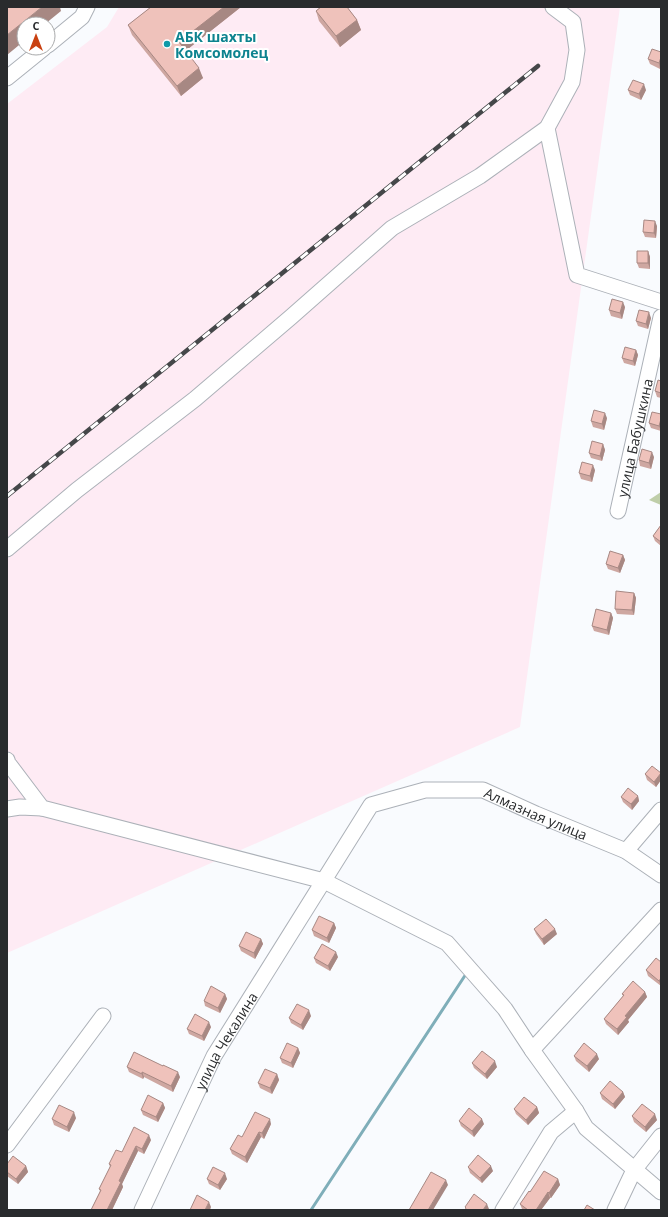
<svg xmlns="http://www.w3.org/2000/svg" width="668" height="1217" viewBox="0 0 668 1217" font-family="'Open Sans',sans-serif">
<rect width="100%" height="100%" fill="#f9fbfe"/>
<path fill="#feebf4" d="M119 7H620L520 727 7 953V104L107 27Z"/>
<path fill="#bfcea9" d="M661 492V505L649 500Z"/>
<g fill="none" stroke-linecap="round" stroke-linejoin="round">
<path stroke="#7faeb9" stroke-width="3" d="M311 1210 466 974"/>
<defs>
<g id="minor">
<path d="M48 45 82 17 87 7"/>
<path d="M7 78 44 48"/>
<path d="M547 128 577 275 661 302"/>
<path id="s1" d="M618 511 661 317"/>
<path d="M7 549 77 490 195 399 291 317 392 228 480 176 547 128 572 82 577 50 573 22 553 7"/>
<path d="M7 760 8 763 42 808 324 881 447 943 505 1009 532 1050 576 1111 586 1128 661 1192"/>
<path d="M7 809 20 807 42 808"/>
<path d="M626 851 661 810"/>
<path d="M532 1050 661 910"/>
<path d="M7 1145 103 1016"/>
<path id="s2" d="M142 1210 214 1056 371 805 425 790H483L536 814 626 851 661 875"/>
<path d="M503 1210 551 1132 576 1111"/>
<path d="M615 1210 634 1170 661 1136"/>
</g>
</defs>
<use href="#minor" stroke="#acb1b8" stroke-width="17"/>
<use href="#minor" stroke="#fff" stroke-width="15"/>
<defs>
<path id="rail" d="M7 496 538 66"/>
</defs>
<use href="#rail" stroke="#454749" stroke-width="4.5"/>
<use href="#rail" stroke="#fff" stroke-width="3" stroke-dasharray="9" stroke-linecap="butt"/>
</g>
<path fill="#cea7a1" d="M151 7H241L185 51 203 78 181 96 132 35 128 25Z
M318 7H347L357 20 361 30 340 47 319 21 316 11 319 8Z
M661 52 660 69 650 64 648 59Z
M628 90H646L641 100 630 95Z
M657 226 656 238 645 237 643 232Z
M648 251 650 257V269L639 268 637 263Z
M625 307 622 319 611 316 609 310Z
M651 318 648 329 638 326 636 321Z
M636 350 638 355 635 366 624 363 622 358Z
M661 381V398L657 397 655 391Z
M661 414V431L651 428 649 423Z
M607 418 604 430 593 427 591 421Z
M603 444 605 450 602 461 591 458 589 453Z
M654 457 651 469 640 466 639 460Z
M595 470 592 482 581 479 579 473Z
M661 525V546L655 541 653 536Z
M623 555 625 560 620 573 608 569 606 564Z
M634 593 636 598 634 615 617 614 615 609Z
M611 613 613 618 609 635 594 631 592 626Z
M645 774H661V780L656 787 647 780Z
M638 796 639 801 632 810 623 802 621 797Z
M334 923 336 928 329 943 314 936 312 930Z
M534 929 557 934 544 945 536 934Z
M261 939 263 944 255 959 241 951 239 946Z
M338 957 330 971 316 963 314 958Z
M661 962V986L648 976 646 970Z
M645 992 647 997 628 1020 629 1022 618 1035 606 1024 604 1019 623 996 622 994Z
M225 994 227 999 220 1013 205 1006 204 1001Z
M311 1016 303 1030 291 1023 289 1018Z
M211 1027 204 1041 189 1034 187 1029Z
M298 1048 300 1053 293 1068 282 1063 280 1058Z
M574 1056 599 1059 589 1072 576 1061Z
M472 1063 497 1067 487 1079 474 1068Z
M127 1067 180 1077 173 1092 144 1077 143 1079 129 1072Z
M277 1074 279 1080 272 1094 260 1088 258 1083Z
M623 1092 625 1097 615 1109 602 1099 600 1093Z
M163 1103 165 1108 158 1122 143 1115 141 1110Z
M537 1107 539 1113 528 1125 516 1114 514 1109Z
M632 1116 657 1120 646 1132 634 1122Z
M76 1118 69 1132 54 1125 52 1119Z
M459 1121 484 1124 474 1137 461 1126Z
M271 1124 264 1139 261 1137 247 1163 232 1154 230 1149 242 1137Z
M151 1140 144 1154 138 1151 122 1184 123 1187 112 1210H91L100 1191 99 1189 110 1167 109 1164 122 1152Z
M7 1164 26 1166 28 1172 18 1184 7 1176Z
M468 1167 493 1171 482 1183 470 1173Z
M207 1179H227L220 1190 209 1184Z
M558 1179 560 1185 551 1198H550L541 1210H523L522 1209 520 1204 530 1192Z"/>
<path fill="#a78883" d="M42 7H60L61 11 45 24H24V41L7 55V35Z
M224 7H241L183 53 179 42Z
M357 20 361 30 340 47 336 36Z
M661 57V67L660 69 659 63Z
M199 68 203 78 181 96 177 86Z
M644 84 646 90 641 100 639 94Z
M655 221 657 226 656 238 654 233Z
M648 251 650 257V269L648 263Z
M623 302 625 307 622 319 620 313Z
M649 312 651 318 648 329 646 324Z
M636 350 638 355 635 366 633 361Z
M605 413 607 418 604 430 602 424Z
M661 419V431L659 426Z
M603 444 605 450 602 461 600 456Z
M652 452 654 457 651 469 649 463Z
M593 465 595 470 592 482 590 476Z
M623 555 625 560 620 573 618 568Z
M634 593 636 598 634 615 632 610Z
M611 613 613 618 609 635 607 630Z
M661 773V780L656 787 654 782Z
M638 796 639 801 632 810 631 804Z
M334 923 336 928 329 943 327 938Z
M555 929 557 934 544 945 542 939Z
M261 939 263 944 255 959 254 953Z
M336 952 338 957 330 971 328 966Z
M661 978V986L659 981Z
M645 992 647 997 628 1020 629 1022 618 1035 617 1029 625 1016Z
M225 994 227 999 220 1013 218 1008Z
M309 1010 311 1016 303 1030 301 1025Z
M209 1022 211 1027 204 1041 202 1036Z
M298 1048 300 1053 293 1068 291 1063Z
M597 1054 599 1059 589 1072 587 1066Z
M495 1061 497 1067 487 1079 485 1074Z
M142 1072 144 1077 143 1079 142 1074Z
M178 1072 180 1077 173 1092 171 1086Z
M277 1074 279 1080 272 1094 270 1088Z
M623 1092 625 1097 615 1109 613 1104Z
M163 1103 165 1108 158 1122 156 1117Z
M537 1107 539 1113 528 1125 526 1120Z
M74 1112 76 1118 69 1132 67 1127Z
M655 1114 657 1120 646 1132 645 1127Z
M270 1119 271 1124 264 1139 262 1133Z
M482 1119 484 1124 474 1137 472 1131Z
M259 1132 261 1137 247 1163 245 1157Z
M149 1135 151 1140 144 1154 142 1149Z
M136 1146 138 1151 122 1184 123 1187 112 1210H107L119 1181Z
M26 1166 28 1172 18 1184 16 1179Z
M491 1166 493 1171 482 1183 480 1178Z
M225 1173 227 1179 220 1190 218 1185Z
M558 1179 560 1185 551 1198 549 1193Z
M446 1180 448 1185 433 1210H428Z
M548 1192 550 1198 541 1210H536Z
M209 1202 211 1207 210 1210H205Z
M487 1204 489 1209V1210H483Z"/>
<path fill="#efc2bb" stroke="#a78883" d="M7 7H42L7 35Z
M151 7H224L179 42 199 68 177 86 128 25Z
M321 7H347L357 20 336 36 316 11Z
M652 49 661 52V57L659 63 648 59Z
M633 80 644 84 639 94 628 90Z
M644 220 655 221 654 233 643 232Z
M637 251H648V263H637Z
M612 299 623 302 620 313 609 310Z
M639 310 649 312 646 324 636 321Z
M625 347 636 350 633 361 622 358Z
M658 380 661 381V393L655 391Z
M594 410 605 413 602 424 591 421Z
M652 412 661 414V419L659 426 649 423Z
M592 441 603 444 600 456 589 453Z
M642 449 652 452 649 463 639 460Z
M582 462 593 465 590 476 579 473Z
M661 525V542L653 536Z
M610 551 623 555 618 568 606 564Z
M616 591 634 593 632 610 615 609Z
M596 609 611 613 607 630 592 626Z
M652 766 661 773 654 782 645 774Z
M628 788 638 796 631 804 621 797Z
M319 916 334 923 327 938 312 930Z
M546 919 555 929 542 939 534 929Z
M246 932 261 939 254 953 239 946Z
M322 944 336 952 328 966 314 958Z
M656 958 661 962V978L659 981 646 970Z
M633 981 645 992 625 1016 627 1017 617 1029 604 1019 624 995 622 994Z
M211 986 225 994 218 1008 204 1001Z
M297 1004 309 1010 301 1025 289 1018Z
M195 1014 209 1022 202 1036 187 1029Z
M287 1043 298 1048 291 1063 280 1058Z
M584 1043 597 1054 587 1066 574 1056Z
M482 1051 495 1061 485 1074 472 1063Z
M134 1052 163 1066V1065L178 1072 171 1086 142 1072V1074L127 1067Z
M265 1069 277 1074 270 1088 258 1083Z
M610 1081 623 1092 613 1104 600 1093Z
M148 1095 163 1103 156 1117 141 1110Z
M524 1097 537 1107 526 1120 514 1109Z
M642 1104 655 1114 645 1127 632 1116Z
M59 1105 74 1112 67 1127 52 1119Z
M469 1108 482 1119 472 1131 459 1121Z
M255 1112 270 1119 262 1133 259 1132 245 1157 230 1149 238 1135 242 1137Z
M134 1127 149 1135 142 1149 136 1146 119 1181 121 1182 107 1210H108H91L101 1190 99 1189 111 1165 109 1164 116 1150 122 1152Z
M478 1155 491 1166 480 1178 468 1167Z
M13 1156 26 1166 16 1179 7 1172V1164Z
M213 1167 225 1173 218 1185 207 1179Z
M544 1171 558 1179 549 1193 548 1192 536 1210H528L520 1204 529 1191 530 1192Z
M431 1172 446 1180 428 1210H409Z
M474 1194 487 1204 483 1210H465L466 1208 465 1207Z
M197 1195 209 1202 205 1210H190Z
M587 1205 595 1210H584Z"/>
<circle fill="#0f9aa8" stroke="#fff" stroke-width="1.5" cx="167" cy="44" r="4"/>
<g text-anchor="middle" dominant-baseline="central" stroke-width="4" stroke-linejoin="round" paint-order="stroke">
<g font-size="14" font-weight="bold" fill="#0d838f" stroke="#fff" text-anchor="start">
<text x="175" y="36">АБК шахты<tspan x="175" dy="16">Комсомолец</tspan></text>
</g>
<g font-size="14" fill="#292b2d" stroke="#fff">
<text stroke="none"><textPath href="#s1" startOffset="75">улица Бабушкина</textPath></text>
<text stroke="none"><textPath href="#s2" startOffset="638">Алмазная улица</textPath></text>
<text stroke="none"><textPath href="#s2" startOffset="189">улица Чекалина</textPath></text>
</g>
</g>
<rect width="668" height="1217" fill="none" stroke="#292b2d" stroke-width="16"/>
<g transform="translate(36 36)"><circle r="19" fill="#ffffff" stroke="#a9aaab"/>
<path d="M0-3L7 15L0 10L-7 15Z" fill="#c94111"/>
<text y="-6" font-size="11" font-weight="bold" text-anchor="middle" fill="#292b2d">С</text>
</g>
</svg>
